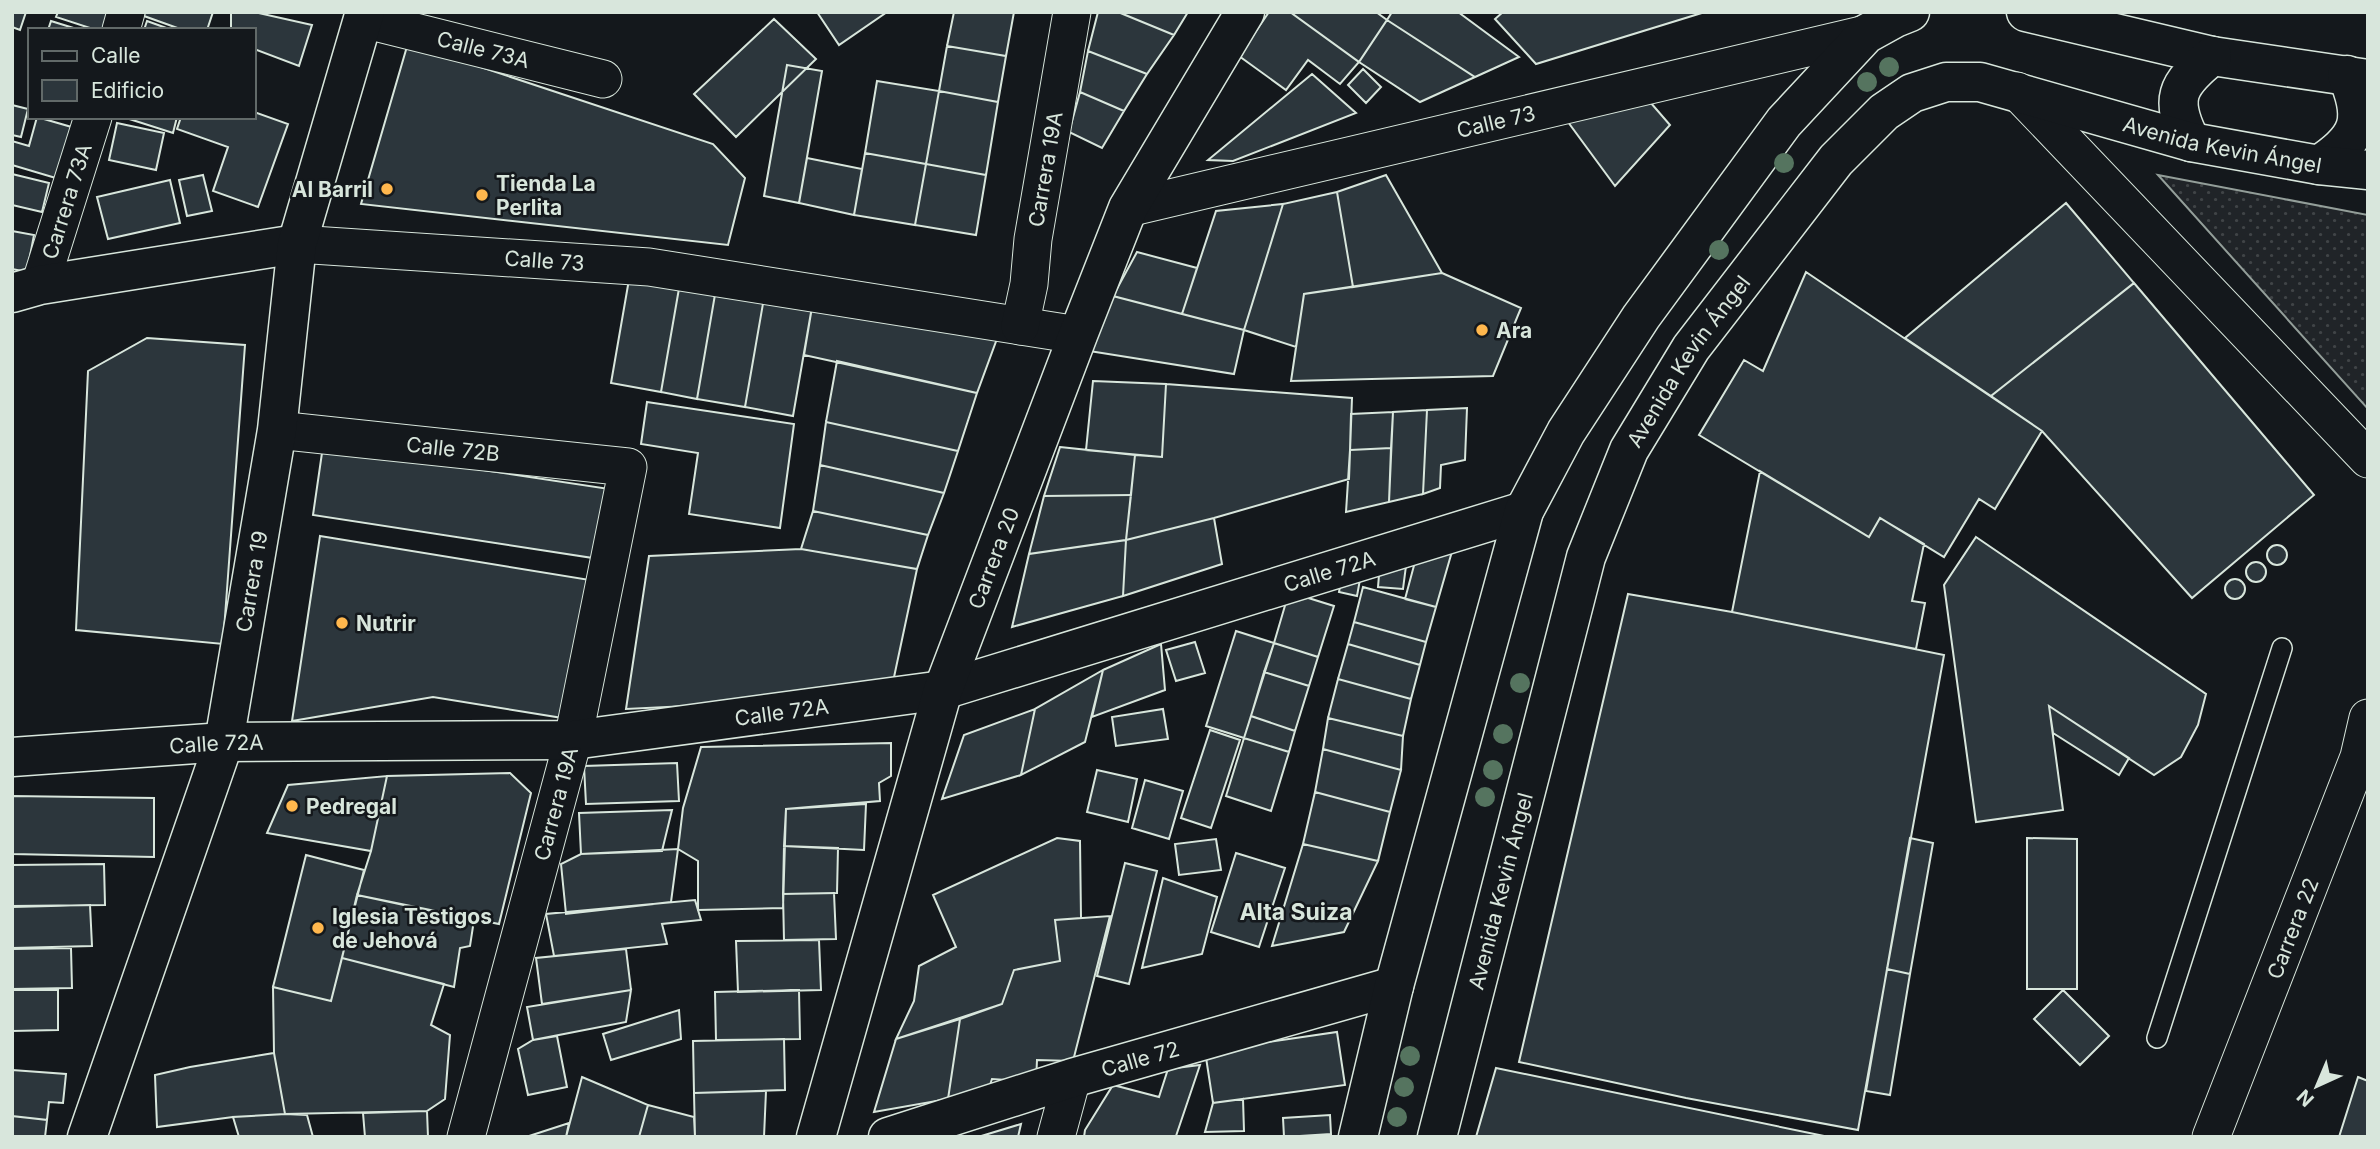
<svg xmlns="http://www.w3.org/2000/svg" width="2380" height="1149" viewBox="0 0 2380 1149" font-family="Inter,sans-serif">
<defs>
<pattern id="grass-dots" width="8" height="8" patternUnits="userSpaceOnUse" patternTransform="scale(1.75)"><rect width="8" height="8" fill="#202428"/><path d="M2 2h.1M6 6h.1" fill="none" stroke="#404447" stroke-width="1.8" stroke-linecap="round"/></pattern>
</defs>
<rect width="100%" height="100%" fill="#14181c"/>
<path fill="url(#grass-dots)" stroke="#939e99" stroke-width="2" d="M2158 175 2368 215V409Z"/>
<path fill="#2c363c" stroke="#d8e6dc" stroke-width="2" d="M12 12H26L20 30 12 27Z
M58 12H111L106 30H96L56 17Z
M145 12H213L207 30H183L144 16Z
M231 12H254L312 25 299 66 254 49V30H231Z
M817 12H887L839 45Z
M954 12H1014L1006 56 947 46Z
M1098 12H1118L1174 35 1147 74 1088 51Z
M1118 12H1188L1174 35Z
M1269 12H1290L1359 62 1340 84 1308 60 1286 90 1239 56Z
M1290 12H1376L1387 20 1359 62Z
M1392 12H1458L1519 57 1475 77 1387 20Z
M1503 12H1705L1536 64 1495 19Z
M774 19 816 59 736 137 694 94Z
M1387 20 1475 77 1420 102 1359 62Z
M51 21 80 30H48Z
M147 21 172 30H144Z
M408 43 713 144 745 178 728 245 361 204Z
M947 46 1006 56 998 102 939 91Z
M1088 51 1147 74 1124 111 1080 92Z
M787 65 822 71 799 203 764 196Z
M1363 69 1381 87 1366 103 1348 85Z
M1312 74 1356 113 1233 161 1208 160Z
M877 81 939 91 926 164 865 153Z
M939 91 998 102 986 175 926 164Z
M1080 92 1124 111 1102 148 1069 132Z
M1644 95 1670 125 1615 186 1568 122Z
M12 105 28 109 21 137 12 135Z
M254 112 288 124 258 207 213 191 228 147 177 129 181 117H254Z
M37 117 75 128 59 179 12 165V141L29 146Z
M123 117H177L173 133Z
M117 123 164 133 156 170 109 160Z
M865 153 926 164 915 225 854 215Z
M807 158 862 169 854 215 799 203Z
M926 164 986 175 976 235 915 225Z
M12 174 49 183 42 212 12 205Z
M203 175 212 211 187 216 179 180Z
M1386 175 1442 273 1353 287 1337 192Z
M170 180 180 223 108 239 97 197Z
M1337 192 1353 287 1304 294 1296 347 1244 330 1283 204Z
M2066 203 2134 283 1991 396 1905 338Z
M1283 204 1244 330 1182 314 1216 211Z
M12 231 34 235 27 272 12 269Z
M1137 252 1197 268 1182 314 1113 296Z
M631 268 681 277 661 392 611 383Z
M1806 272 2042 431 1995 509 1979 499 1944 557 1880 518 1869 537 1699 435 1744 360 1763 371Z
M1442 273 1521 308 1493 376 1291 381 1304 294Z
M681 277 717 283 697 399 661 392Z
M717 283 765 292 745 407 697 399Z
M2134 283 2314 495 2192 598 2042 431 1991 396Z
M765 292 813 301 793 416 745 407Z
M1113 296 1244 330 1234 374 1083 350Z
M813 301 998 336 977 393 804 355Z
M147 338 245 345 223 644 76 630 88 371Z
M837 361 977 393 958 451 826 422Z
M1093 381 1166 384 1162 457 1086 450Z
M1166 384 1352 398 1349 479 1214 518 1126 540 1135 455 1162 457Z
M647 402 794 424 780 528 689 514 698 453 641 444Z
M1467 408 1465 460 1441 465 1440 488 1423 494 1427 410Z
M1427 410 1423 494 1389 502 1393 412Z
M1393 412 1391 448 1350 450 1351 414Z
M826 422 958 451 944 493 820 465Z
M323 446 616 490 606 560 313 515Z
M1060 447 1135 455 1131 495 1044 496Z
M1391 448 1389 502 1346 512 1350 450Z
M820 465 944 493 928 535 813 511Z
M1760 471 1869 537 1880 518 1924 544 1912 601 1925 603 1916 649 1732 612Z
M1131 495 1126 540 1029 554 1044 496Z
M813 511 928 535 917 569 801 549Z
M1214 518 1222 564 1123 596 1126 540Z
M320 536 596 581 575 720 433 697 292 721Z
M1976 537 2206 694 2198 725 2181 757 2154 775 2049 706 2063 810 1976 822 1944 585Z
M1126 540 1123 596 1012 627 1029 554Z
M2267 555a10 10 0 1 1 20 0a10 10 0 1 1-20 0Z
M1453 548 1436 607 1405 599 1416 558Z
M801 549 917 569 890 696 626 709 649 556Z
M2246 572a10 10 0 1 1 20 0a10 10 0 1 1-20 0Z
M1380 563 1406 566 1403 589 1378 587Z
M1343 570 1361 574 1357 596 1339 592Z
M2225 589a10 10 0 1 1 20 0a10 10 0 1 1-20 0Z
M1363 587 1436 607 1426 642 1354 622Z
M1289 592 1334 606 1318 657 1274 643Z
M1628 594 1732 612 1944 655 1858 1130 1686 1098 1519 1062Z
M1354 622 1426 642 1420 665 1348 644Z
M1236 631 1274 643 1244 738 1206 726Z
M1195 642 1205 673 1176 681 1166 650Z
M1274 643 1318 657 1309 686 1264 672Z
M1161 644 1165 690 1092 717 1103 670Z
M1348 644 1420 665 1411 699 1338 679Z
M1103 670 1085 742 1021 775 1035 709Z
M1264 672 1309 686 1295 731 1251 716Z
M1338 679 1411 699 1403 736 1328 718Z
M2049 706 2129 758 2119 775 2053 733Z
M1035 709 1021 775 942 799 964 735Z
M1163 709 1168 739 1116 746 1112 717Z
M1251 716 1295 731 1289 752 1244 738Z
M1328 718 1403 736 1401 770 1323 749Z
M1210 730 1240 740 1211 828 1181 818Z
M1244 738 1289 752 1271 811 1226 796Z
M891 743V776L879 783 880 801 786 809 783 908 698 910V861L678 849 683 808 701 747Z
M1323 749 1401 770 1390 812 1315 792Z
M677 763 679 801 586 804 584 766Z
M1097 770 1137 779 1128 822 1087 812Z
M510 773 531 793 499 924 357 895 371 851 387 776Z
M387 776 371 851 267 833 288 785Z
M1145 780 1183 791 1169 839 1132 828Z
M1315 792 1390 812 1378 861 1303 844Z
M12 796 154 798V857L12 854Z
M866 804 864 850 784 846 786 809Z
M672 810 662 851 581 854 579 813Z
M1057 838 1080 841 1081 918 1055 920 1060 961 1014 970 1002 1004 896 1039 914 1001 919 966 956 947 933 895Z
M1910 838 1933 843 1910 974 1887 969Z
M2027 838 2077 839V989H2027Z
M1216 839 1221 870 1179 875 1175 844Z
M1303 844 1378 861 1344 932 1272 946Z
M784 846 838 848 837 893 783 894Z
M678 849 671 902 566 914 561 864 581 854Z
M1236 853 1285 868 1259 947 1211 932Z
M306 855 364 870 331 1001 273 987Z
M1125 863 1157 871 1129 984 1097 976Z
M104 864 105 905 12 906V865Z
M1163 878 1217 897 1202 954 1142 968Z
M834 893 836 939 784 940 783 894Z
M357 895 474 920 470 946 460 948 454 987 342 958Z
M695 900 701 920 662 924 667 944 554 956 546 914Z
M90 905 92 946 12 948V907Z
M1110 916 1073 1061 1037 1060 1036 1082 992 1079 988 1091 948 1099 960 1019 1002 1004 1014 970 1060 961 1055 920Z
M819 940 821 990 738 992 736 941Z
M71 948 72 988 12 989V949Z
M626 949 631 990 542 1004 536 958Z
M342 958 444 984 431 1025 450 1035 445 1099 427 1111 285 1114 274 1053 273 987 331 1001Z
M1887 969 1910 974 1890 1095 1866 1091Z
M12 990H58V1030L12 1031Z
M631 990 626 1022 533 1040 527 1007Z
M799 990 800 1039 716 1040 715 992Z
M2063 990 2109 1036 2080 1065 2034 1019Z
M679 1010 681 1039 611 1060 603 1034Z
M960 1019 948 1099 874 1112 896 1039Z
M1337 1032 1345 1085 1213 1103 1205 1051Z
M557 1036 567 1087 528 1095 518 1049 533 1040Z
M784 1039 785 1090 694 1093 693 1041Z
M274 1053 285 1114 233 1117 157 1127 155 1075 190 1067Z
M1200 1065 1176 1136 1084 1137 1085 1130 1113 1085 1159 1097 1168 1069Z
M1496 1068 1829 1137H1476Z
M12 1070 66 1074 63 1103 49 1102 47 1120 12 1116Z
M582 1077 648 1105 639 1137H566Z
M2358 1077 2368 1081V1137H2339Z
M766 1091 764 1137H695L694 1093Z
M1243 1099 1244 1131 1205 1132 1213 1103Z
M648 1105 694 1117 695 1137H639Z
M427 1111 428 1137H365L363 1113Z
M285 1114 307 1115 313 1137H239L233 1117Z
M1330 1115 1331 1134 1284 1137 1283 1118Z
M12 1116 47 1120 45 1137H12Z
M569 1123 566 1137H526Z
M1021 1124 1018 1137H978Z"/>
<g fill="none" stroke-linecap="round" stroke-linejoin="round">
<defs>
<path id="service" d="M2157 1038 2282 648"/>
<g id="minor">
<path id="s1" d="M363 19 603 79"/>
<path d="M121 30 126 12"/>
<path d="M2017 91 2368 459"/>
<path id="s2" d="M1128 208 1866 34"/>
<path id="s3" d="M297 244 649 267 1078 335"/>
<path id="s4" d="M40 285 93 117"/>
<path id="s5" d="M1020 326 1029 284 1033 239 1072 12"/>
<path id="s6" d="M277 430 628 467 573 740 466 1137"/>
<path d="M1056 1137 1072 1078"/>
<path id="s7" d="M2211 1137 2359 757 2368 718"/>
</g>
<g id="tertiary">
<path d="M12 293 40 285 297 244"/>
<path id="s8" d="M12 757 224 742 573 740 943 690 1524 511"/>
<path id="s9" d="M87 1137 224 742 277 430 297 244 365 12"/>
<path id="s10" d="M816 1137 943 690 1078 335 1128 208 1245 12"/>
<path id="s11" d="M888 1137 1072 1078 1394 986"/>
</g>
<g id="primary">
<path d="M2026 12 2212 56 2368 79"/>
<path d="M2191 142C2169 99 2176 85 2212 56"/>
<path d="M2319 165C2360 138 2366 120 2347 75"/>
<path d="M1358 1137 1394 986 1524 511 1566 432 1641 317 1784 122 1866 34 1895 18 1910 12"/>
<path id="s12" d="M1437 1137 1586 557 1629 450 1691 348 1836 160 1884 112 1912 93 1946 82H1980L2191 142 2319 165 2368 170"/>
</g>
</defs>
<use href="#service" stroke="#d8e6dc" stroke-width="22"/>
<use href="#minor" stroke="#d8e6dc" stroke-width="39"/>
<use href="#tertiary" stroke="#d8e6dc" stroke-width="41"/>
<use href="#primary" stroke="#d8e6dc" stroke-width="41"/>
<use href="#service" stroke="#14181c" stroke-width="19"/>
<use href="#minor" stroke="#14181c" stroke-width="37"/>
<use href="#tertiary" stroke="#14181c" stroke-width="38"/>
<use href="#primary" stroke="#14181c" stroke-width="38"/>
</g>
<g fill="#55745f">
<circle cx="1889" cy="67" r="10"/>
<circle cx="1867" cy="82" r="10"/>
<circle cx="1784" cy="163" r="10"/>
<circle cx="1719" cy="250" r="10"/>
<circle cx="1520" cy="683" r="10"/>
<circle cx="1503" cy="734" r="10"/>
<circle cx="1493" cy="770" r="10"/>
<circle cx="1485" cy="797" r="10"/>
<circle cx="1410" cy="1056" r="10"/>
<circle cx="1404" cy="1087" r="10"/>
<circle cx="1397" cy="1117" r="10"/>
</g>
<g fill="#ffb74d" stroke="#14181c" stroke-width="2.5">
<circle cx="387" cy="189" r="7"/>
<circle cx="482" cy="195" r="7"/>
<circle cx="1482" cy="330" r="7"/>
<circle cx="342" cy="623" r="7"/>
<circle cx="292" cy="806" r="7"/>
<circle cx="318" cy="928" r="7"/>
</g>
<g text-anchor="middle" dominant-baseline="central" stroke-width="5" stroke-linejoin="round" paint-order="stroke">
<g font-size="21" fill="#d8e6dc" stroke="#14181c">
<text stroke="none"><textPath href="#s1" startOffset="124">Calle 73A</textPath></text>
<text stroke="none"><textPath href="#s2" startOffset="378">Calle 73</textPath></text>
<text stroke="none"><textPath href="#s12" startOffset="1493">Avenida Kevin Ángel</textPath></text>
<text stroke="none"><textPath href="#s5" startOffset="159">Carrera 19A</textPath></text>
<text stroke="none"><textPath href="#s4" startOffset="88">Carrera 73A</textPath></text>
<text stroke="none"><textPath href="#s3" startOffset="248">Calle 73</textPath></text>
<text stroke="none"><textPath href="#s12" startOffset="821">Avenida Kevin Ángel</textPath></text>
<text stroke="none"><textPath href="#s6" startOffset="177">Calle 72B</textPath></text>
<text stroke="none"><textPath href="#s10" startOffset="606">Carrera 20</textPath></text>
<text stroke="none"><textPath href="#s8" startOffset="1339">Calle 72A</textPath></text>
<text stroke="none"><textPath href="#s9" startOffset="581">Carrera 19</textPath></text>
<text stroke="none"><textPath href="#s8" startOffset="772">Calle 72A</textPath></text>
<text stroke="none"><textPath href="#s8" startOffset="205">Calle 72A</textPath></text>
<text transform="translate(556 804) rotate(-75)">Carrera 19A</text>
<text stroke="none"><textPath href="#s12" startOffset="254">Avenida Kevin Ángel</textPath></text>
<text stroke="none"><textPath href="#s7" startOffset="224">Carrera 22</textPath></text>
<text stroke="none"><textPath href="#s11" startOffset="264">Calle 72</textPath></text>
</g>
<g font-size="21" font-weight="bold" fill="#d8e6dc" stroke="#14181c" text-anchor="start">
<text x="496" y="183">Tienda La<tspan x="496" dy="24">Perlita</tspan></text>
<text x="373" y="189" text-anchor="end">Al Barril</text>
<text x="1496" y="330">Ara</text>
<text x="356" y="623">Nutrir</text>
<text x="306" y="806">Pedregal</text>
<text x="332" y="916">Iglesia Testigos<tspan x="332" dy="24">de Jehová</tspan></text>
</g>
<g font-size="23" font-weight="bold" fill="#d8e6dc" stroke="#14181c">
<text x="1296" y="912">Alta Suiza</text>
</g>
</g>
<rect width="2380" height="1149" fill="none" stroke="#d8e6dc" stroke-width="28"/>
<rect x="28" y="28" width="228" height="91" fill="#14181c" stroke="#626a69" stroke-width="2"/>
<rect x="42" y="51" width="35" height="10" fill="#14181c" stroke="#626a69" stroke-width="2"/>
<text x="91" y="63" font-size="21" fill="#d8e6dc">Calle</text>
<rect x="42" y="80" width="35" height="21" fill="#2c363c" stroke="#626a69" stroke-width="2"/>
<text x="91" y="98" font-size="21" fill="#d8e6dc">Edificio</text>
<g transform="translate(2317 1086) rotate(224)" stroke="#14181c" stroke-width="5" paint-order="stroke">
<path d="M0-5L12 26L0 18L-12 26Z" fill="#d8e6dc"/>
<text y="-10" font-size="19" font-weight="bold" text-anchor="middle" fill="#d8e6dc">N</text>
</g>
</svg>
